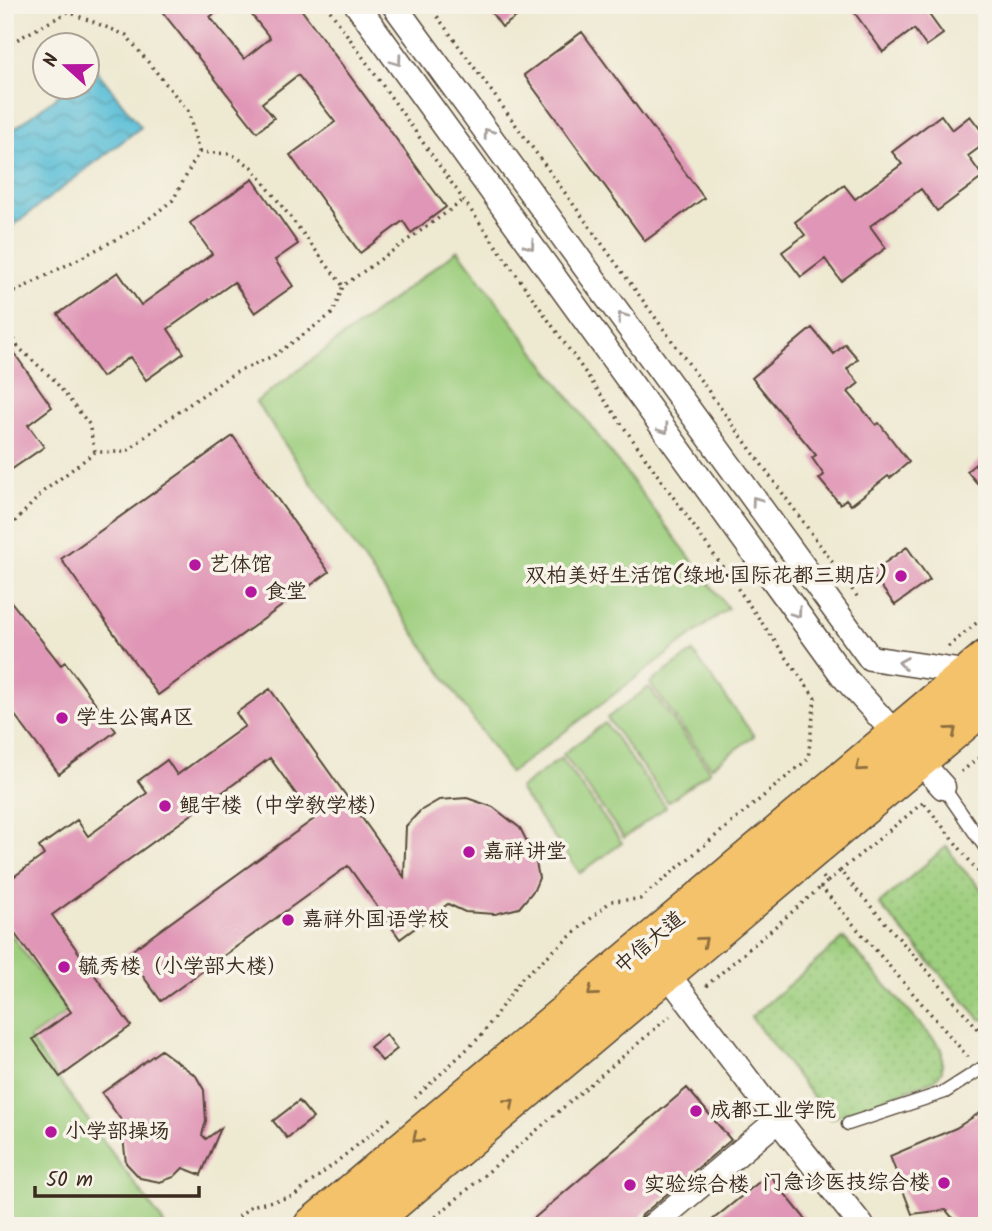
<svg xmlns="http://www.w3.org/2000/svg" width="992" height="1231" viewBox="0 0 992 1231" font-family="Kalam,'LXGW WenKai TC',sans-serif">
<defs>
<pattern id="grass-dots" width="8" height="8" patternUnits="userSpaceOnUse" patternTransform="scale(1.75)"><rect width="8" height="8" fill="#9dce7e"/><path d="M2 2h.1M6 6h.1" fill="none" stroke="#88b16c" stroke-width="1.8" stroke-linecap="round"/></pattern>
<pattern id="water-waves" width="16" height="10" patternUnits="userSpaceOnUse" patternTransform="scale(1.75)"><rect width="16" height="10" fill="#59bed7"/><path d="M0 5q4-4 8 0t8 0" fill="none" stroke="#4b9bae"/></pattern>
</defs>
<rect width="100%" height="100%" fill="#f7f3e8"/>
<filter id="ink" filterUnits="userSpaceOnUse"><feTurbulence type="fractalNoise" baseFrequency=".0143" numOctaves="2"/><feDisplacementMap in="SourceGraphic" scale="14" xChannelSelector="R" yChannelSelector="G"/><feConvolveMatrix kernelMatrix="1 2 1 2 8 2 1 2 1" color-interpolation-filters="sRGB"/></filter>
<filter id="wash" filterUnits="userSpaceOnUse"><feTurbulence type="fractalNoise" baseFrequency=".00686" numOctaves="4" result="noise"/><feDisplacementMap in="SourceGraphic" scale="28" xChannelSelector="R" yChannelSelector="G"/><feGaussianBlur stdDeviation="1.57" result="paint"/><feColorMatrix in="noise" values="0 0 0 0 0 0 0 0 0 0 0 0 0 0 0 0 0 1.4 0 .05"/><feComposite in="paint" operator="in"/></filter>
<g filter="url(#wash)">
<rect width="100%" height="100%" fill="#eee9d1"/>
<path fill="url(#grass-dots)" stroke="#6c7c4e" stroke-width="2" d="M947 846 957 863 987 895V1020L980 1019 879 904Z
M844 938 942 1049V1071L935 1080 830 1119 751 1017Z"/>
<path fill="#9dce7e" stroke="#6c7c4e" stroke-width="2" d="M458 250 728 608 510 773 256 402Z
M693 652 754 736 711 767 650 683Z
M649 687 710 771 668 802 607 718Z
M605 723 666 807 624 838 563 754Z
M561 758 622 843 580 873 519 789Z
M5 926 67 1012 29 1039 164 1224 162 1226H5Z"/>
<path fill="url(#water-waves)" stroke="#4a747a" stroke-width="2" d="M94 67 141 127 5 232V136L68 88H88V72Z"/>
<g id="blocks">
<path fill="#e096b6" d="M157 5H226L210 17 244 59 270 38 244 5H298L446 207 411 233 403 221 360 253 290 155 335 122 298 75 262 103 274 118 257 132Z
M486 5H533L502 27Z
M849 5H922L943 34 926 46 914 29 883 52Z
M582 32 704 198 645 241 524 75Z
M941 115 952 130 970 116 987 138V142L968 156 983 177 937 211 921 189 870 226 886 248 841 281 825 259 801 277 782 252 805 235 795 222 844 185 855 199 902 164 892 152Z
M253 179 298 244 275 260 293 286 255 313 234 282 168 329 184 353 146 380 130 357 102 377 58 314 118 272 141 305 212 254 190 223Z
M812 328 834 354 845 344 858 359 847 369 859 383 848 392 876 425 879 423 909 462 890 478 888 476 851 505 846 499 840 504 819 479 824 475 812 458 816 455 752 378Z
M5 340 52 407 28 425 44 447 5 474Z
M233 436 329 572 158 695 61 559Z
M987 454V495L967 471Z
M907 547 930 580 895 605 871 573Z
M5 594 61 665 65 662 116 731 59 774 5 702Z
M270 689 404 877 406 826 420 811 439 800 467 798 493 807 520 828 535 857 539 878 534 890 519 908 495 914 465 912 448 904 400 939 348 866 161 1001 127 954 314 819 270 758 52 915 131 1026 60 1077 33 1039 71 1012 5 920V883L44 855 39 847 77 820 88 836 147 793 138 781 167 760 177 775 245 726 236 713Z
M386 1034 397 1049 382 1061 370 1047Z
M161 1050 196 1076 204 1090 206 1121 202 1135 206 1139 221 1128 201 1175 183 1168 174 1177 160 1182 140 1178 126 1163 121 1120 102 1093Z
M687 1088 731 1140 642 1215 638 1226H525Z
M299 1101 313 1118 287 1138 273 1121Z
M987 1108V1226H959L946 1210 912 1214 890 1156 956 1128Z
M769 1174 811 1226H705Z"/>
</g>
</g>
<g filter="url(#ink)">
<use href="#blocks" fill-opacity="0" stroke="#564739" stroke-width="2"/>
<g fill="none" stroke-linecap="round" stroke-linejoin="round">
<defs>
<path id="lane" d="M943 787 987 850
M848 1124 945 1092 987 1065"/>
<path id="street" d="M357 5 843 676 943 787
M394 5 870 658 971 673
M778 1120 862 1226
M652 1226 778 1120 666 972"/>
<path id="primary" d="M313 1226 987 659
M364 1226 987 702"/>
</defs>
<use href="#lane" stroke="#564739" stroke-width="15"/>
<use href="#street" stroke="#564739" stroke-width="27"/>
<use href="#primary" stroke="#564739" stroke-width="41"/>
<path stroke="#564739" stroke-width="3.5" stroke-dasharray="2 5" stroke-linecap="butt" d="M326 5 815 698 808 759 640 899 611 901 521 979 481 1036 415 1098
M429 5 859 599
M5 46 68 12 126 35 188 111 199 152 173 200 136 229 5 297
M199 152 231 154 252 167 343 286 464 200
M5 320 18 347 53 379 89 424 95 452
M5 532 44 491 95 452H126L161 424 233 374 275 355 333 313 343 286
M948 647 987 614
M961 772 987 751
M925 804 987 883
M840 871 925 801
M823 877 827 882 840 871 987 1039
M827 882 821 887 968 1057
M706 986 821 887
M228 1226 251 1206 294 1196 391 1118
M425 1226 670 1016"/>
<use href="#lane" stroke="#fff" stroke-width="12"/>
<use href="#street" stroke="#fff" stroke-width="24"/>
<use href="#primary" stroke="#f3c26a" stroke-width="38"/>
</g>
<defs><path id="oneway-chevron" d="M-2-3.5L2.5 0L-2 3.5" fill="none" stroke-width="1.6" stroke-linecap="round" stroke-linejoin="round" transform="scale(1.75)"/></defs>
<g stroke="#a79f9a">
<use href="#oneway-chevron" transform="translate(397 61) rotate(54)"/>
<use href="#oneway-chevron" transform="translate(488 133) rotate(-126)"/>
<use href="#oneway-chevron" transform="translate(530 245) rotate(54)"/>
<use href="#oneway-chevron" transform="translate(622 317) rotate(-126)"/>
<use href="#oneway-chevron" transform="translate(664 429) rotate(54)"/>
<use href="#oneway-chevron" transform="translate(756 501) rotate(-126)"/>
<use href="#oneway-chevron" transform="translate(797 613) rotate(54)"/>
<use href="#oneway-chevron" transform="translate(903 663) rotate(-171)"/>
</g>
<g stroke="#8e6e40">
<use href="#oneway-chevron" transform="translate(952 731) rotate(-40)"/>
<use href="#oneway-chevron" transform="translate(860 767) rotate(140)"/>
<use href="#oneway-chevron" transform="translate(703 941) rotate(-40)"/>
<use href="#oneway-chevron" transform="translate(592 992) rotate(140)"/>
<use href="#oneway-chevron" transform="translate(510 1103) rotate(-40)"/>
<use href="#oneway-chevron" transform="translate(417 1138) rotate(140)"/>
</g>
</g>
<g fill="#b5179e" stroke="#f7f3e8" stroke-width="2.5">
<circle cx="195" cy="565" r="7"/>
<circle cx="901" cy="576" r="7"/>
<circle cx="251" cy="592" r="7"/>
<circle cx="62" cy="718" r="7"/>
<circle cx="165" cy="806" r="7"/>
<circle cx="469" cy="852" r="7"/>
<circle cx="288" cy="920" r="7"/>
<circle cx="64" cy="967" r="7"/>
<circle cx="696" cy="1111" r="7"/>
<circle cx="51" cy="1132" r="7"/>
<circle cx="944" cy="1183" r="7"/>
<circle cx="630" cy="1185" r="7"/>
</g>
<g text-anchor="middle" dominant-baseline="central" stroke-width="7" stroke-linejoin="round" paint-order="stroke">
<g font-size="21" fill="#3b2a1e" stroke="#f7f3e8" text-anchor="start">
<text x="209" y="565">艺体馆</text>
<text x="887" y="576" text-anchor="end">双柏美好生活馆(绿地·国际花都三期店)</text>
<text x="265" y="592">食堂</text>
<text x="76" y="718">学生公寓A区</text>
<text x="179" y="806">鲲宇楼（中学教学楼）</text>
<text x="483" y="852">嘉祥讲堂</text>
<text x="302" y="920">嘉祥外国语学校</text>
<text x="78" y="967">毓秀楼（小学部大楼）</text>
<text x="710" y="1111">成都工业学院</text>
<text x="65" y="1132">小学部操场</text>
<text x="930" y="1183" text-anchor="end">门急诊医技综合楼</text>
<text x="644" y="1185">实验综合楼</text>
</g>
<g font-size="21" fill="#3b2a1e" stroke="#f7f3e8">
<text transform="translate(650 943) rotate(-40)">中信大道</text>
</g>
</g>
<rect width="992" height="1231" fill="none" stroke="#f7f3e8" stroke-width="28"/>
<g transform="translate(66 66) rotate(291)"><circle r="33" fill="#f7f3e8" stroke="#aca397" stroke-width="2"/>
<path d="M0-5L12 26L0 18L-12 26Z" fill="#b5179e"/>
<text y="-10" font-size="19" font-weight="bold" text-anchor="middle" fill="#3b2a1e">N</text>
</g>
<path d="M35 1186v10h164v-10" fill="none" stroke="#3b2a1e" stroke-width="3.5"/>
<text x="46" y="1186" font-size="21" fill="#3b2a1e" stroke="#f7f3e8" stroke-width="5" paint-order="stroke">50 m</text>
</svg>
